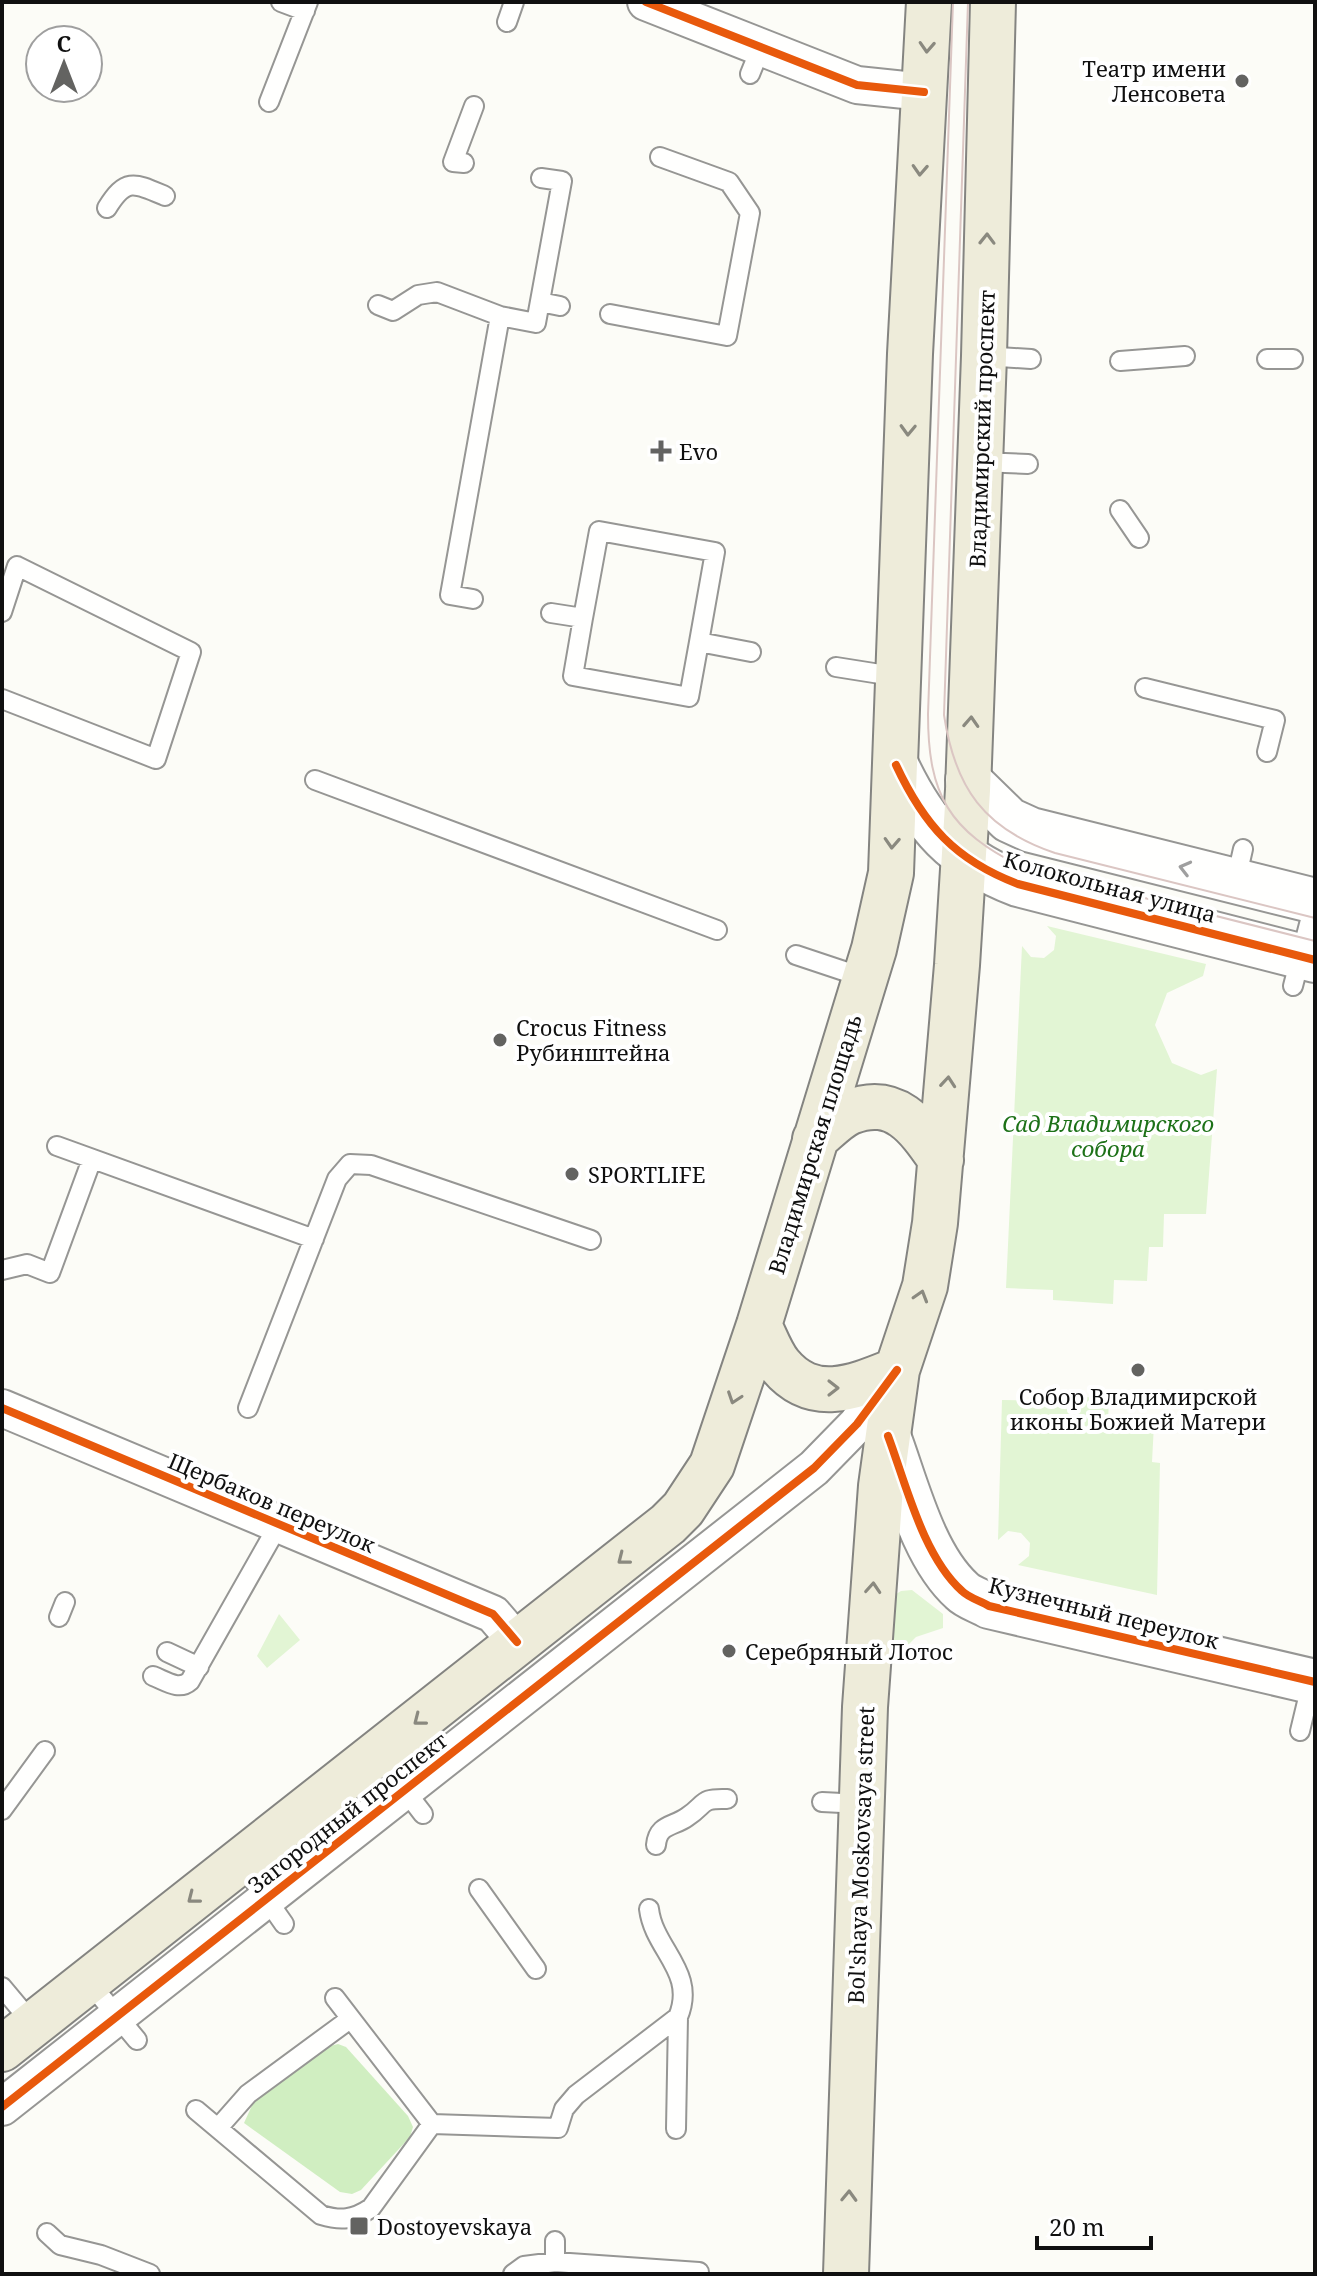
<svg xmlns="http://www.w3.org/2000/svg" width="1317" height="2276" viewBox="0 0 1317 2276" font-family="'Noto Serif',serif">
<rect width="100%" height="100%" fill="#fcfcf7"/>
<path fill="#e2f5d4" d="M1047 926 1206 964 1203 976 1167 993 1155 1025 1172 1063 1201 1075 1217 1069 1206 1214H1164L1163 1247H1149L1147 1281 1114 1280 1113 1304 1053 1300V1290L1006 1288 1022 946 1031 957 1044 958 1054 950 1056 936Z
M1054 1396 1109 1398 1108 1422 1154 1424 1152 1462 1160 1463 1157 1595 1018 1565 1029 1556 1030 1543 1021 1533 1008 1531 998 1540 1002 1400 1053 1401Z
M912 1590 943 1614V1628L916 1637 896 1657H889L893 1596 901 1591Z
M279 1614 300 1640 267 1668 257 1656Z"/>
<path fill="#d0eec1" d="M338 2044 346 2047 408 2116 413 2127 410 2137 361 2190 352 2194 340 2192 244 2123 254 2101 330 2046Z"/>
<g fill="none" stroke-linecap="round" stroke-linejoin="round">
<defs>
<path id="service" d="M281 2 305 11
M507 22 514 2
M750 74 761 47
M269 102 308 2
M464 163 453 162 474 106
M107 208C126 177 135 183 165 196
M540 302 560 306
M378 305 393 311 418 295 437 292 500 316
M610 314 727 336 750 213 729 182 660 157
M984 356 1031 359
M1267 359H1293
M1120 361 1185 356
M979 462 1028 464
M1120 510 1139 538
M473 599 450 595 500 316 536 323 562 181 541 178
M2 612 17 566 191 652 156 759 2 699
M551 613 583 618 599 531 715 552 699 642 751 652
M583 618 573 676 689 697 699 642
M836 667 899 677
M1145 688 1275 720 1267 752
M315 780 717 930
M1236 880 1243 849
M796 955 865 978
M1293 986 1315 901
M57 1146 314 1239
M2 1270 27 1264 50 1273 92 1159
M248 1408 337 1179 350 1164 371 1165 591 1240
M59 1617 65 1602
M167 1652 199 1667
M153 1676C166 1681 179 1691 190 1681L279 1524
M1300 1731 1312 1681
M376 1753 423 1814
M822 1802 862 1804
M2 1810 45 1751
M656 1845C658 1824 673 1827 687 1817 707 1804 699 1798 727 1799
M240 1861 284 1924
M479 1889 536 1969
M88 1981 137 2040
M2 1987 33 2024
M335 1998 432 2124 558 2128 564 2109 576 2095 678 2017C697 1972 654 1950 649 1909
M196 2110 321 2215C341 2221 353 2220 371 2208L432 2124
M218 2128 248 2094 350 2019
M676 2129 678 2017
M47 2233 60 2245 101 2255 150 2274
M555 2262V2241
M513 2274 524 2266 555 2262 699 2272"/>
<path id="minor" d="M646 2 857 85 924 92
M2 1408 493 1614 517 1642
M2 2107 814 1468 857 1424 897 1370"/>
<path id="tertiary" d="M896 765C924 825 955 860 1018 884L1315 960
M968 780 1009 820 1031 830 1315 901
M888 1436C906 1484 923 1556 962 1591 969 1598 981 1601 989 1606L1315 1682"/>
<path id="primary" d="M815 1139C825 1131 838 1117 850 1112 896 1094 918 1127 941 1160
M759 1325C765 1337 771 1354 780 1365 814 1406 857 1386 897 1370
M2 2049 668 1524 683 1509 712 1465 759 1325 874 949 891 873 910 354 929 2
M846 2274 865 1707 881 1486 897 1370 925 1286 935 1223 957 965 968 790 984 356 993 2"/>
</defs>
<use href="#service" stroke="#969694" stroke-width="22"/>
<use href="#minor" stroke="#969694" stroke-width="40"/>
<use href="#tertiary" stroke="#969694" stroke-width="48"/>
<use href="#primary" stroke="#848481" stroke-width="48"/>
<use href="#service" stroke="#fffffe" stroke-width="18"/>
<use href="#minor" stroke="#fffffe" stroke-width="36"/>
<use href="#tertiary" stroke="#fffffe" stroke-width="44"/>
<use href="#primary" stroke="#eeecda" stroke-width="44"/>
<path stroke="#dbc6c3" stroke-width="2" d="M953 2 928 714C928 795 949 831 1022 867L1315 941
M968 2 944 715C955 788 984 829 1055 853L1315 918"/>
<defs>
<path id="cycleway" d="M646 2 857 85 924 92
M896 765C924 825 955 860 1018 884L1315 960
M2 1408 493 1614 517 1642
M888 1436C906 1484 923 1556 962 1591 969 1598 981 1601 989 1606L1315 1682
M2 2107 814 1468 857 1424 897 1370"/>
</defs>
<use href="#cycleway" stroke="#fff" stroke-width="13"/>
<use href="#cycleway" stroke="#e8590c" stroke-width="8"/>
</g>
<defs><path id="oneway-chevron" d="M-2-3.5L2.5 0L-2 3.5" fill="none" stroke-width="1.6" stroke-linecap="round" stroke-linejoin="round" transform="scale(2)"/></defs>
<g stroke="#8a897f">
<use href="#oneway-chevron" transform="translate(927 47) rotate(93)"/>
<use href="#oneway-chevron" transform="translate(920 170) rotate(93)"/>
<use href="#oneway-chevron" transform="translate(987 239) rotate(-89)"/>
<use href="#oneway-chevron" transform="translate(908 430) rotate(92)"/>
<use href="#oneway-chevron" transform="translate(971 722) rotate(-87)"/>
<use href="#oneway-chevron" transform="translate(892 843) rotate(93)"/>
<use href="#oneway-chevron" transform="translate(948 1082) rotate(-85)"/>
<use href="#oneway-chevron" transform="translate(921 1296) rotate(-73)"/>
<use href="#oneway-chevron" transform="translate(833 1388)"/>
<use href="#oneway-chevron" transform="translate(734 1398) rotate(109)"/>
<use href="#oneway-chevron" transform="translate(623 1559) rotate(142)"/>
<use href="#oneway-chevron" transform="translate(873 1588) rotate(-86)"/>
<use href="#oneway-chevron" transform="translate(419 1720) rotate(142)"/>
<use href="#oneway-chevron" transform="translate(193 1898) rotate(142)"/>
<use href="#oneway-chevron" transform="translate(849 2196) rotate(-88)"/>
</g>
<use stroke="#9f9f9f" href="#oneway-chevron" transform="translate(1185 868) rotate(-166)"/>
<g fill="#636361" stroke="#fff" stroke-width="3">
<circle cx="1242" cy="81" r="8"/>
<path d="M657 439h8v8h8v8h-8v8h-8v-8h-8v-8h8z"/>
<circle cx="500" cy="1040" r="8"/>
<circle cx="572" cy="1174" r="8"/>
<circle cx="1138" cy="1370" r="8"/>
<circle cx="729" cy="1651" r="8"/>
<rect x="349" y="2216" width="20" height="20" rx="4"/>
</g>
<g text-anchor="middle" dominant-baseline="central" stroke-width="8" stroke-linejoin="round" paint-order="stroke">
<g font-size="22" fill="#101010" stroke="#fff" text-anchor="start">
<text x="1226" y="68" text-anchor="end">Театр имени<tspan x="1226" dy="25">Ленсовета</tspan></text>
<text x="679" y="451">Evo</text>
<text x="516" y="1027">Crocus Fitness<tspan x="516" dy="25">Рубинштейна</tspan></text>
<text x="588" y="1174">SPORTLIFE</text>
<text x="1138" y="1396" text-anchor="middle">Собор Владимирской<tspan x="1138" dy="25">иконы Божией Матери</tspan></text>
<text x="745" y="1651">Серебряный Лотос</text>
<text x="377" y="2226">Dostoyevskaya</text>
</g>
<g font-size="22" fill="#101010" stroke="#fff">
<text transform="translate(981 429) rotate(-88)">Владимирский проспект</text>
<text transform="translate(1110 886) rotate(15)">Колокольная улица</text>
<text transform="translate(814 1144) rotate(-73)">Владимирская площадь</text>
<text transform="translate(272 1502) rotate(23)">Щербаков переулок</text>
<text transform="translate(1104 1612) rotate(14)">Кузнечный переулок</text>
<text transform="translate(347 1812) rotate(-38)">Загородный проспект</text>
<text transform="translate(860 1855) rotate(-88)">Bol'shaya Moskovsaya street</text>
</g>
<g font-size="22" font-style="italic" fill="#1d7118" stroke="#fff">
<text x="1108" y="1123">Сад Владимирского<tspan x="1108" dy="25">собора</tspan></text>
</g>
</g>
<rect width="1317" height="2276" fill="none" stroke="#101010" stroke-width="8"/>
<g transform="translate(64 64)"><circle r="38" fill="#ffffff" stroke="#9f9f9f" stroke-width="2"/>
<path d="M0-6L14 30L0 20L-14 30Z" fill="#636361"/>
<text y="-12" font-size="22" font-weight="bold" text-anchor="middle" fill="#101010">С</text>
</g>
<path d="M1037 2236v12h114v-12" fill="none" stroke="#101010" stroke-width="4"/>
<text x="1049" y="2236" font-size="24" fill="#101010" stroke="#ffffff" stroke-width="6" paint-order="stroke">20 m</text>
</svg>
